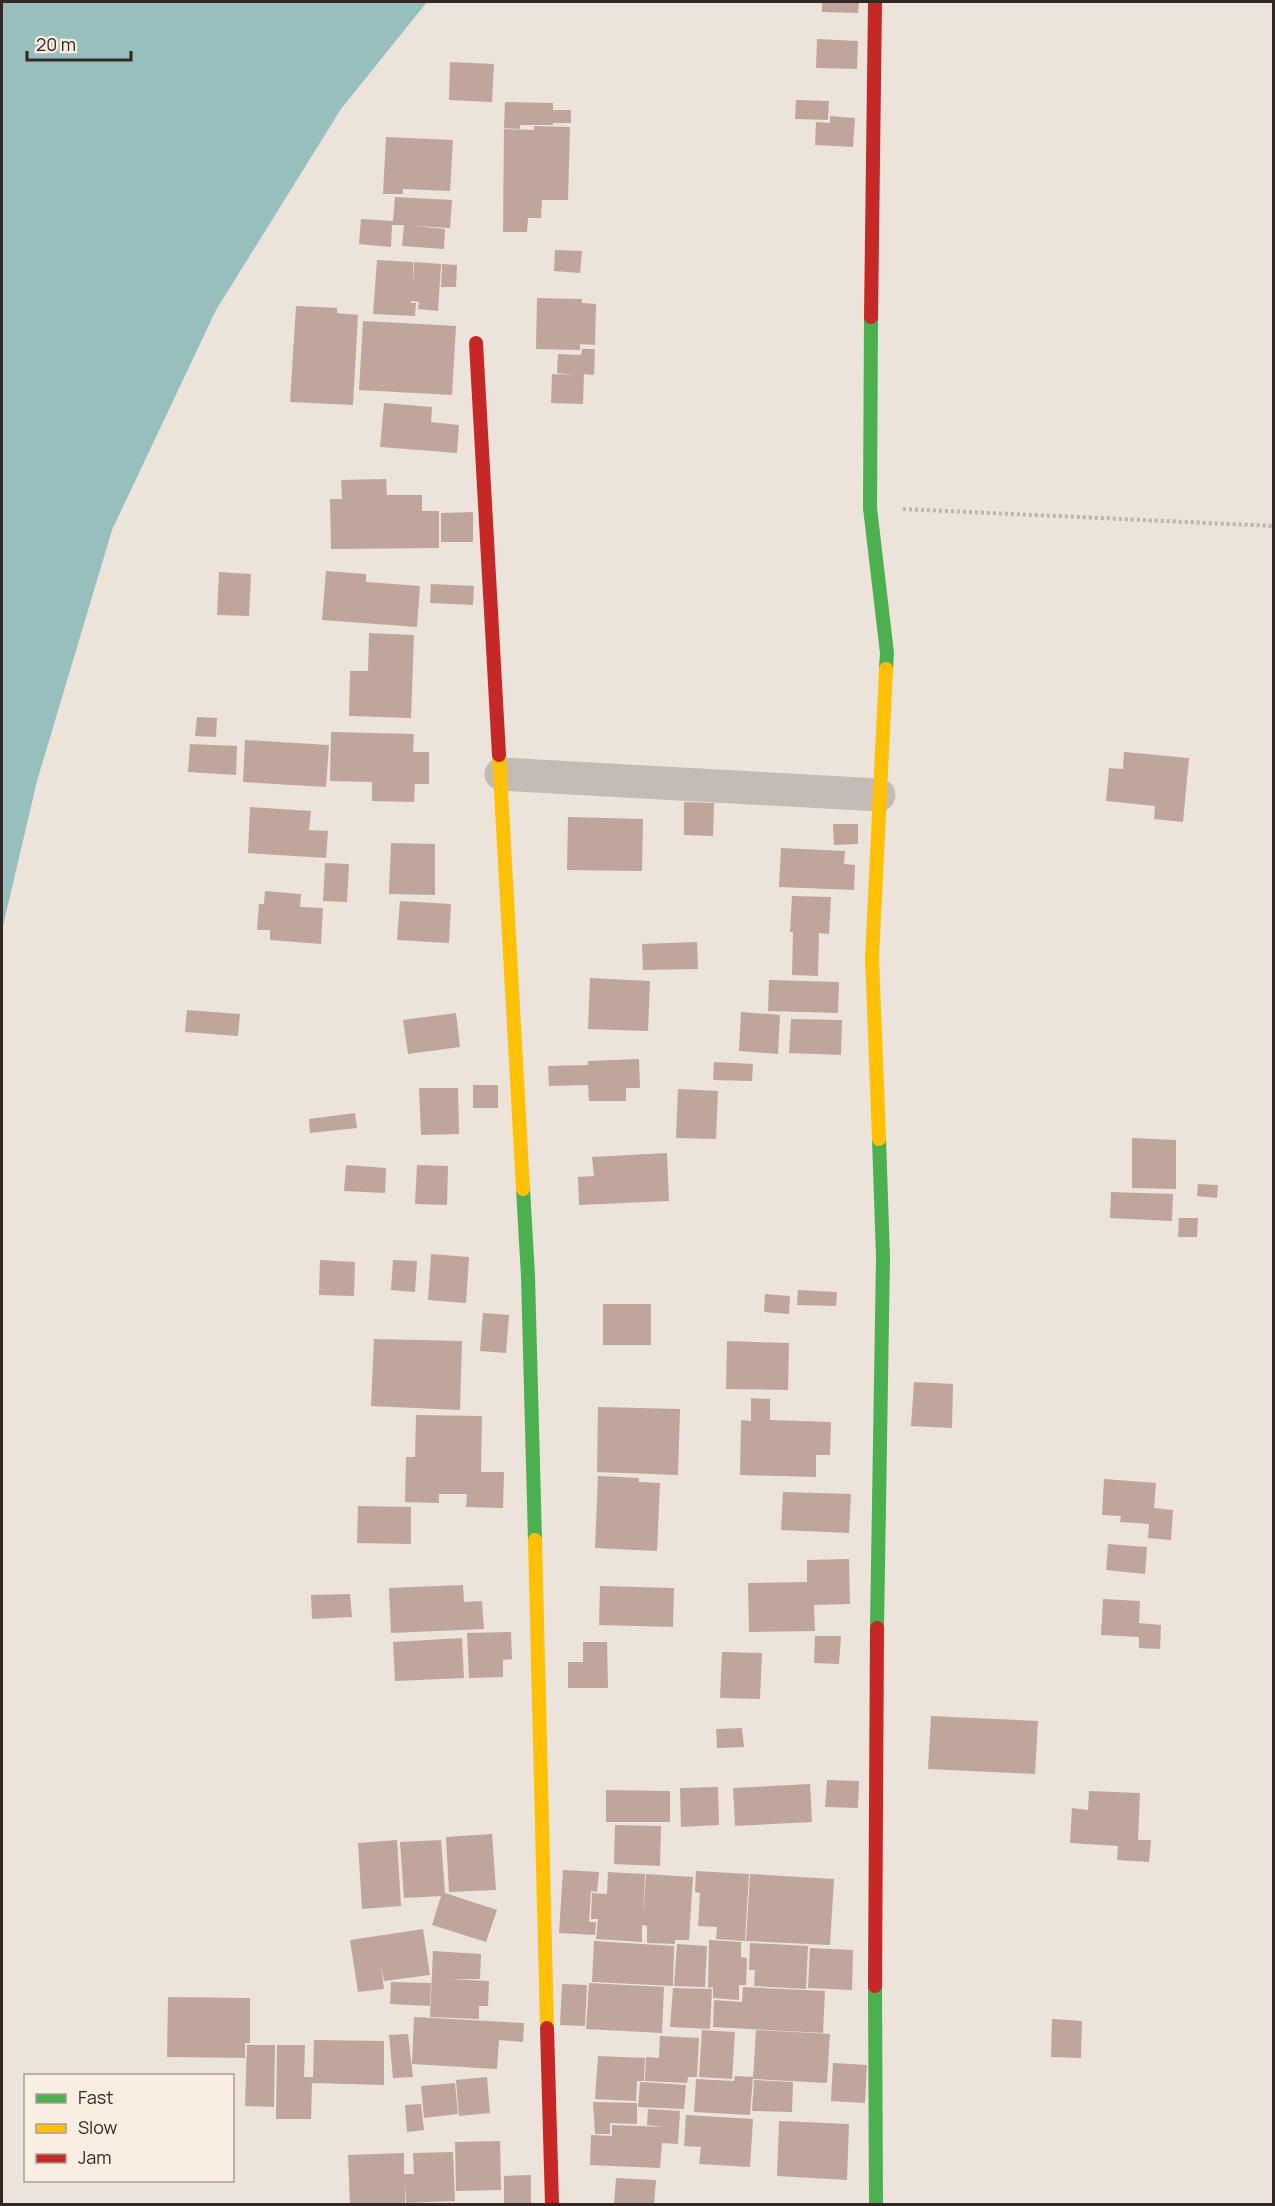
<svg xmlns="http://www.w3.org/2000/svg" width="1275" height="2206" viewBox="0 0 1275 2206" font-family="Manrope,sans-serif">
<rect width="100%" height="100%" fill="#ece3db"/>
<path fill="#97bfbd" d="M2 2H427L341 109 216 310 112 530 37 781 2 930Z"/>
<path fill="#c0a59c" d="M822 2H859L858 13 822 12Z
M817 39 858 41 857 69 816 68Z
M450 62 494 64 492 102 449 100Z
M796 100 829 101 828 120 795 119Z
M505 102 553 103V110H571V123H553V125H520V129L504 128Z
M830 116 855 118 853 147 815 145 816 122 830 123Z
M534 126 570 127 568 200H542L541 218H528L527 232H503L504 129 534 130Z
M386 137 453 140 450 191 403 189V194H383Z
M395 197 452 200 450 228 414 226 445 229 444 249 402 246 404 225H392L391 247 359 244 361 219 393 221Z
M555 250 582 251 580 273 554 271Z
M377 260 413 262V285L414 262 441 264 438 311 418 309 419 302 411 301V303H416L415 316 373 314Z
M442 264 457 265 456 287H441Z
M537 298 582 299V303L596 304 595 345 580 344V350L536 349Z
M296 306 337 308V313L358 315 353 405 290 402Z
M363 321 456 326 452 395 359 390Z
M582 349H595L594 375 584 374 583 404 551 403 552 374 574 375 557 373 558 354 581 355Z
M384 403 432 407 431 422 459 425 457 453 380 447Z
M386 479 387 495H422V511H439V548L331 549 330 499H342L341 480Z
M473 512V542H441V513Z
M326 571 366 574V582L420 586 417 627 322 620Z
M219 572 251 574 249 616 217 615Z
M431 584 474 586 473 605 430 603Z
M369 633 414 635 411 718 349 716 350 671H368Z
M197 717 217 718 216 737 195 736Z
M331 732 414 734 413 752H429V784H415L414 802 372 801V782L330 781Z
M245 740 329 745 326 787 243 782Z
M190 744 237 746 236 775 188 772Z
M1124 752 1189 758 1183 822 1154 819 1155 806 1106 801 1109 768 1123 769Z
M684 802 714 803 713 836 684 835Z
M250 807 311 811 309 830 328 831 326 858 248 853Z
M568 817 643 819 642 871 567 870Z
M833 824H858V844L834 845Z
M391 843 435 844V895L389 894Z
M781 848 845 851 844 864 855 865 854 890 779 887Z
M325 863 349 864 347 902 323 901Z
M265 891 301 894 300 907 323 908 321 944 270 940V930H257L259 904H264Z
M792 896 831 897 829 934 819 933 818 976 792 975 793 932H790Z
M400 901 451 904 449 943 397 940Z
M697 942 698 969 643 970 642 944Z
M590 978 650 981 648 1031 588 1029Z
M769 980 839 982 838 1013 768 1011Z
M187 1010 240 1014 238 1036 185 1032Z
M741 1012 780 1015 778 1054 739 1051Z
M456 1013 460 1047 408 1054 403 1020Z
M791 1019 842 1020 841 1055 789 1053Z
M639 1059 640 1088H626V1101H589L588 1085 549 1086 548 1066 588 1065V1061Z
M714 1062 753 1064 752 1081 713 1080Z
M473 1085H498V1108H473Z
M419 1088H458L459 1134 421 1135Z
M678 1089 718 1091 716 1139 676 1138Z
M355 1113 357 1128 310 1133 309 1119Z
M1132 1138 1176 1140V1189L1132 1188Z
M667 1153 669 1201 579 1205 578 1177 594 1176 592 1157Z
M346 1165 386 1168 385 1193 344 1191Z
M417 1165 448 1166 447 1205 415 1204Z
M1198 1184 1218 1185 1217 1198 1197 1196Z
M1111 1192 1173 1194 1172 1221 1110 1218Z
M1179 1218H1198L1197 1237H1178Z
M431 1254 469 1257 466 1303 428 1300Z
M320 1260 355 1262 354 1296 319 1295Z
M393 1260 417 1261 415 1292 391 1290Z
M798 1290 837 1292 836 1306 797 1305Z
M765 1294 790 1296 789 1314 764 1312Z
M603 1304H651V1345H603Z
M483 1313 509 1315 506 1353 480 1351Z
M374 1339 462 1341 460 1410 371 1406Z
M727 1341 789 1343 788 1390 726 1389Z
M914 1382 953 1384 952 1428 911 1426Z
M751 1398 770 1399V1420L831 1422 830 1455H816V1477L740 1475 741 1420 751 1421Z
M598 1407 680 1409 678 1475 597 1472Z
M416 1415 482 1416 481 1472H504L503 1508 466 1507 467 1494H439V1503L405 1502 406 1457H415Z
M598 1476 639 1478V1482L660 1483 657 1551 595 1548Z
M1104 1479 1156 1483 1154 1508 1173 1510 1171 1540 1148 1538 1149 1524 1120 1522 1121 1516 1102 1515Z
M783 1492 851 1494 849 1533 781 1530Z
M358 1506 411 1507V1544L357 1543Z
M1108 1544 1147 1547 1145 1574 1106 1570Z
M849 1559 850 1604 814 1605 815 1631 749 1632 748 1583 807 1582V1560Z
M463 1585 464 1602 482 1601 484 1629 391 1633 389 1588Z
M600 1586 674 1588 673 1627 599 1625Z
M350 1594 352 1617 312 1619 311 1595Z
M1103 1599 1140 1601 1139 1623 1161 1625 1160 1649 1139 1648V1637L1101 1635Z
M511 1632 512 1659 503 1660V1677L469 1678 467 1633Z
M815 1636H841L839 1664 814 1663Z
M462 1638 464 1678 395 1681 393 1642Z
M583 1642H607L608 1688H568V1662H583Z
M722 1652 762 1653 760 1699 720 1698Z
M931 1716 1038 1721 1035 1774 928 1769Z
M742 1728 744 1747 717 1748 716 1729Z
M827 1780 859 1781 858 1808 825 1807Z
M810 1784 812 1822 735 1826 733 1788Z
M718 1787 719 1825 681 1827 680 1788Z
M606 1790 670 1791V1822H606Z
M1089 1791 1140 1793 1138 1840H1151L1149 1862 1117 1860 1118 1846 1070 1843 1072 1808 1088 1810Z
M615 1825 661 1826 660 1866 614 1864Z
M492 1834 496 1890 449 1892 446 1837Z
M397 1840 401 1906 362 1909 358 1843Z
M441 1840 445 1893 497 1910 486 1942 432 1925 441 1896 404 1898 400 1842Z
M563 1870 599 1872 597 1892 591 1891 589 1922H596L595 1935 559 1933Z
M696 1871 749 1874 745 1941 716 1939 717 1927 698 1926 700 1893 695 1892Z
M608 1872 645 1874 643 1918 646 1874 693 1877 689 1940H675V1944L647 1943V1926L642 1925V1942L596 1939 598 1919H591L592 1893 607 1894Z
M750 1874 834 1879 830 1945 746 1941Z
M423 1929 430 1975 384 1981 381 1966 384 1989 358 1992 350 1940Z
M709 1940 741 1942V1957L747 1958 746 1985H739V2000L713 1998V1987L708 1988Z
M594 1941 674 1946 673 1986 592 1982Z
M750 1943 808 1946 806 1989 754 1986 755 1970H749Z
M677 1944 707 1946 705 1987 674 1986Z
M810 1948 853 1950 852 1990 808 1988Z
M433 1951 481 1954 480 1979H449L489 1981 488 2006H479V2019L430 2017Z
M391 1982 431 1983 430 2006 390 2004Z
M589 1983 664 1987 662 2033 586 2029Z
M562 1984 587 1985 585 2026 560 2025Z
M743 1987 825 1991 823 2033 713 2027 714 2000 742 2002Z
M673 1988 712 1989 710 2029 670 2027Z
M168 1997 250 1998V2043H245V2058L167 2057Z
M414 2017 524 2023 523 2042 499 2040 497 2069 412 2064Z
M1052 2019 1082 2021 1081 2058 1051 2057Z
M702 2030 735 2032 732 2079 699 2077Z
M756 2030 830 2034 827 2083 753 2079Z
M408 2034 413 2077 393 2078 389 2035Z
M660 2036 699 2038 697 2077H688L687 2083 645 2081 646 2057 659 2058Z
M314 2040 384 2041V2085L312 2083 311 2119H276L277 2045H305L304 2077H313Z
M247 2045H275L274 2107 245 2106Z
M598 2056 645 2058 644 2081H637L636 2101 595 2099Z
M833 2063 867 2065 865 2103 831 2101Z
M735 2076 753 2077 750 2115 694 2112 696 2079 734 2081Z
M487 2077 490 2113 459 2116 456 2080Z
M754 2080 793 2082 792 2112 752 2111Z
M640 2082 686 2085 684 2109 638 2107Z
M455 2083 458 2114 424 2118 421 2086Z
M593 2102 637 2103V2124L610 2123V2134H595Z
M421 2104 424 2130 407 2132 405 2105Z
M648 2109 680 2111 678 2144 662 2143 660 2168 590 2165 591 2135 612 2136V2125L663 2127 647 2125Z
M686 2115 753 2119 750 2167 699 2164 701 2147 684 2146Z
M779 2121 849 2124 847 2180 777 2176Z
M500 2141 501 2190 456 2191 455 2142Z
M453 2152 455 2201 406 2203 405 2181V2204H350L348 2155 404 2153V2174H414L413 2153Z
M531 2175V2204H504V2176Z
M616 2178 656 2180 654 2204H614Z"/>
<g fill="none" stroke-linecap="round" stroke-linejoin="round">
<path stroke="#bcb4ae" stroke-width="4" stroke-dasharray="3 3" stroke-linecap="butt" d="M903 509 1274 526"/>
<path stroke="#c4bbb5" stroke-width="33" d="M501 774 879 795"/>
<path stroke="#4caf50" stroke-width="14" d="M871 317 870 508 887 653 886 669
M523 1189 528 1276 535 1540
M877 1628 883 1257 879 1139
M875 1986 876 2204"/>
<path stroke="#ffc107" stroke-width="14" d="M499 755 523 1189
M879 1139 872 958 886 669
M535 1540 547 2028"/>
<path stroke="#c62828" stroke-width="14" d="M871 317 875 2
M476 343 499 755
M875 1986 877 1628
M547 2028 552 2204"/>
</g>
<rect width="1275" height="2206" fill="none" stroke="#342824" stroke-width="6"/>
<rect x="24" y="2074" width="210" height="108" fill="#faede1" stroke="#ab9e95" stroke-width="1.5"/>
<rect x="36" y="2094" width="30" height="9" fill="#4caf50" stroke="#ab9e95" stroke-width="1.5"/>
<text x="78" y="2104" font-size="18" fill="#342824">Fast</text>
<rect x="36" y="2124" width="30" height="9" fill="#ffc107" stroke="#ab9e95" stroke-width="1.5"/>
<text x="78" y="2134" font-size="18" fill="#342824">Slow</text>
<rect x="36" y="2154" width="30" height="9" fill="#c62828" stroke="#ab9e95" stroke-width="1.5"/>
<text x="78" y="2164" font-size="18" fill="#342824">Jam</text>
<path d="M27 51v9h104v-9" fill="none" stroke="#342824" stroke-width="3"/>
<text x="36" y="51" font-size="18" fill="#342824" stroke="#faede1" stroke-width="4.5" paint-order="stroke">20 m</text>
</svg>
